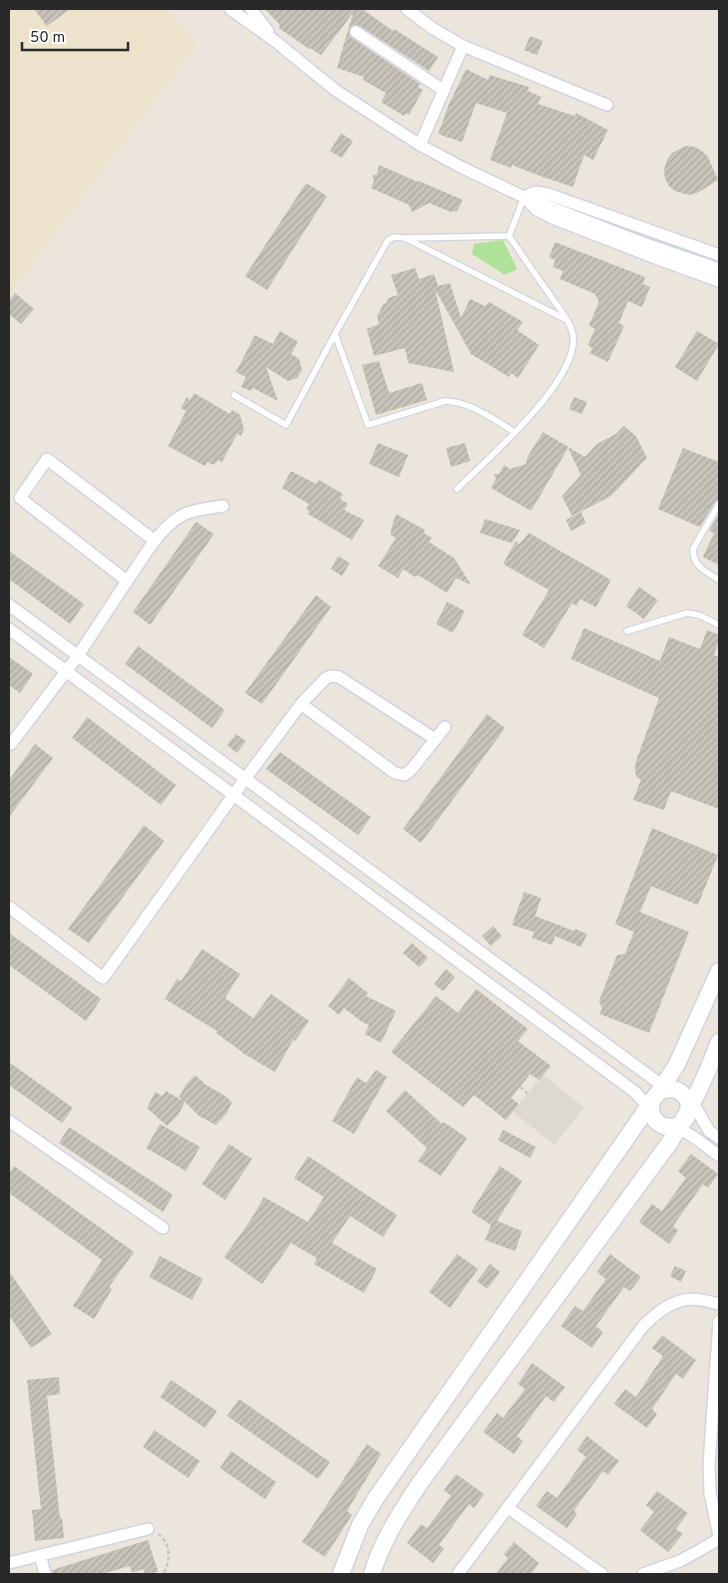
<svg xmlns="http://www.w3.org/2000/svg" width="728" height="1583" viewBox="0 0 728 1583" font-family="Overpass,sans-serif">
<defs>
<pattern id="building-hatch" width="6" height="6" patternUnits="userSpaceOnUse" patternTransform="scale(1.25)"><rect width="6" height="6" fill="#c7c3ba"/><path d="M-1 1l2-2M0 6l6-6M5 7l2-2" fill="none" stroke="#aba8a0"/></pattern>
</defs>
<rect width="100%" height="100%" fill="#ebe5db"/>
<path fill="#ede3ca" d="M9 9H167L197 45 9 295Z"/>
<path fill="#aee298" d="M503 240 517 269 505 275 472 254 474 244Z"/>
<path fill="#dcd8d2" d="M543 1075 584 1107 555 1145 513 1112Z"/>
<path fill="url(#building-hatch)" d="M34 9H70L47 26Z
M265 9H362L393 31 394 29 438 57 429 71 360 26 353 25 350 28 349 35 352 38 420 84 418 87 423 90 409 115 406 113 404 116 381 102 386 93 363 80 364 77 337 68 353 13 321 55 310 48 309 49 279 28 280 25Z
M530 36 543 41 537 55 524 50Z
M466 69 488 80 490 75 529 87 528 91 541 97 538 104 575 116 576 113 608 130 593 160 584 155 573 187 543 177 512 165 511 168 490 160 507 113 476 103 462 142 438 134 449 104Z
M341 133 353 141 342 158 330 151Z
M687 146 695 147 702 151 708 157 718 180 697 193 689 195 675 191 669 186 665 178 664 170 667 160 672 153 679 149Z
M379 165 418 182 419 181 463 200 457 211 451 212 429 203 412 212 409 205 371 188 374 181 372 176 377 174Z
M306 183 327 196 267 290 245 276Z
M555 242 645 277 643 284 650 287 642 307 628 301 619 323 624 326 608 362 590 353 592 348 588 345 595 329 589 325 599 302 595 294 560 279 563 271 553 267 555 260 549 257Z
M415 268 419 279 434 274 438 286 450 283 461 318 470 299 485 306 489 302 523 322 517 330 539 345 518 378 511 373 509 377 471 354 435 289 454 372 408 363 405 348 374 356 367 329 379 324 377 316 384 303 386 304 388 298 398 295 391 275Z
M15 293 34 309 21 324 9 314V301Z
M280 331 298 342 291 354 299 359 302 370 297 378 288 381 266 367 278 401 253 388 251 391 241 387 246 377 236 372 255 335 273 344Z
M697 331 719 344 697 381 675 367Z
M379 361 389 393 422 383 427 400 376 415 362 365Z
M194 393 230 414 232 410 240 415 244 429 241 436 237 434 222 462 218 460 214 465 207 462 205 466 168 446 186 411 181 408 187 397 190 400Z
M574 397 587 402 582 414 569 409Z
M624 426 636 436 647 458 611 496 572 516 562 496 581 475 568 448 531 511 491 488 496 479 494 474H499L504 465 510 469 526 464 528 456 543 432 585 457 597 444 616 434Z
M378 443 408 455 399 477 369 464Z
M465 443 470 461 451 467 446 448Z
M683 448 719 462V499L715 502 700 527 658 509Z
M291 471 316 484 319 480 343 494 340 499 348 504 344 510 364 520 352 540 308 514 309 510 306 509 309 504 282 488Z
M581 512 586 523 571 531 566 520Z
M719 513V565L703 557 714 533 709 531Z
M396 514 425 530 424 533 432 538 429 542 454 558 471 585 456 578 447 593 418 575 415 577 403 569 398 578 378 566 396 538 391 535V529Z
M485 519 520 530 512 543 480 533Z
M196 522 214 534 150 625 133 612Z
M529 533 611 580 596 607 580 599 577 606 572 603 544 648 522 635 549 590 503 564 516 541 519 544Z
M9 551 84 604 70 624 9 579Z
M338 556 350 563 342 576 331 569Z
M639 587 658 600 644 619 626 606Z
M316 595 331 607 262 704 245 693Z
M447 602 465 611 453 633 436 624Z
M584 628 660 661 669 637 700 649 707 630 719 635V641L714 655 719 657V809L671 791 664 810 633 800 641 780 636 776 635 769 636 761 659 698 571 659Z
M138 646 225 710 212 728 125 664Z
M9 657 33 674 20 693 9 685Z
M487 714 505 728 421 843 403 829Z
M87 717 176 785 161 805 72 738Z
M236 734 246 741 237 753 227 745Z
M35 744 53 758 9 817V780Z
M280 752 371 817 358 835 266 769Z
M144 825 164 841 89 943 68 929Z
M652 828 718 855 698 905 651 886 640 912 689 932 649 1033 600 1014 602 1008 599 1001 617 955 625 954 634 932 615 924Z
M524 892 541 898 535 916 574 931 575 929 587 934 581 947 555 936 552 945 532 938 534 932 512 925Z
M493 926 502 936 491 946 482 936Z
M9 933 101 999 86 1021 9 965Z
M412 943 428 958 419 967 403 953Z
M202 949 240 974 225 998 253 1018 271 994 309 1021 295 1041 293 1040 275 1072 241 1052V1051L216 1033 217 1031 165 999 177 979 181 981Z
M446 969 455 977 443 991 434 984Z
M349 978 368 993 366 996 396 1011 381 1043 365 1034 369 1025 362 1022 344 1008 339 1015 328 1006Z
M476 989 528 1029 518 1041 551 1066 539 1080 530 1074 511 1098 519 1104 506 1120 474 1095 463 1107 391 1052 436 996 458 1013Z
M9 1062 73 1108 62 1123 9 1085Z
M376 1070 387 1077 354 1134 332 1121 357 1077 366 1083Z
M195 1075 206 1085 224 1095 232 1102 227 1113 216 1125 199 1116 185 1102 178 1115 167 1126 147 1108 155 1092 162 1096 166 1091 183 1101 179 1097 187 1083Z
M405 1090 442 1124 444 1122 467 1138 441 1176 418 1161 427 1148 386 1111Z
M160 1124 200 1147 186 1171 146 1148Z
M69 1127 173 1195 163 1212 59 1143Z
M503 1130 536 1147 530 1158 498 1140Z
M229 1144 252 1159 225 1200 202 1184Z
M691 1154 718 1174 708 1188 703 1184 673 1226 678 1231 669 1244 639 1222 652 1204 662 1211 686 1178 678 1171Z
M308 1156 397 1215 383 1237 350 1216 332 1243 377 1269 364 1293 314 1264 317 1258 291 1243 262 1284 224 1257 250 1221 264 1197 308 1222 324 1197 294 1178Z
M14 1166 134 1252 109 1287 112 1289 94 1319 73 1306 102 1260 9 1193V1174Z
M500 1166 522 1181 497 1221 522 1231 515 1251 485 1240 491 1225 471 1212Z
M457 1254 478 1269 450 1308 429 1292Z
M610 1254 641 1277 630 1291 624 1287 596 1326 603 1332 592 1348 561 1326 575 1306 583 1311 606 1279 597 1272Z
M160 1256 203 1279 192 1300 149 1277Z
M490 1264 500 1272 487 1289 477 1281Z
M675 1266 686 1271 681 1282 670 1276Z
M9 1271 52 1334 31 1348 9 1315Z
M662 1335 696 1360 683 1379 676 1374 652 1409 657 1414 647 1428 614 1404 625 1389 636 1397 663 1356 652 1348Z
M532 1363 565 1387 554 1402 546 1396 517 1436 523 1441 514 1454 483 1432 497 1413 503 1418 525 1389 518 1384Z
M59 1377 60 1394 47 1396 60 1519 62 1518 64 1538 35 1541 32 1510 41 1509 27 1380Z
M171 1380 217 1411 205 1428 160 1397Z
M239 1399 330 1462 318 1479 227 1416Z
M154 1430 200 1461 188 1478 143 1447Z
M587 1436 619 1461 608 1475 603 1471 574 1510 577 1514 567 1528 536 1506 547 1491 557 1498 586 1457 577 1450Z
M367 1444 381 1454 347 1511 352 1515 325 1557 302 1542Z
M231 1451 276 1482 265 1499 220 1468Z
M456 1474 484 1494 474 1508 469 1504 439 1545 444 1549 433 1563 407 1543 421 1524 427 1528 451 1496 444 1490Z
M657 1491 688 1513 676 1529 683 1534 668 1552 640 1530 654 1512 646 1505Z
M148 1540 158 1572 145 1574 143 1569 132 1573 130 1566 102 1574H52V1570Z
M514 1542 539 1563 531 1574H496L508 1558 504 1554Z"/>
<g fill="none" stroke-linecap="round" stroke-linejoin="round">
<defs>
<path id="lane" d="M509 236 524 197
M407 238 509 236C523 256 536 276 550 295 558 307 568 318 572 331 586 375 486 460 457 489
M234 395 286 425 335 334
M515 432C493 419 471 402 445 401L368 425 335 334 388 240 395 237 405 238 567 320
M719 504 693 549C693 567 705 571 719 580
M627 631 687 613 699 615 719 625"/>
<path id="street" d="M230 9 275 41 335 90 420 145 463 168 524 197 640 242 719 269
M251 9 268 31
M407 9 432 28 463 46 607 105
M356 32 443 90
M420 145 463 46
M719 255 548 194 535 192 524 197 537 210 555 219 658 259 719 281
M127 581C143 559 160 525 185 514 197 509 211 508 223 506
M9 605 663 1086 674 1089
M9 629 635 1092 644 1102 653 1116
M301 704 395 773 404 775 411 770 445 727
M11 744 77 657 127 581 20 498 47 459 155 541
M9 907 103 978 245 779 301 704 326 678 332 676 339 677 435 739
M685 1097 693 1103 709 1131 719 1138
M9 1121 163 1228
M673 1127C690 1132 705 1146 719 1156
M719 1321 709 1464 710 1493 719 1536
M508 1508 602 1574
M40 1555 45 1574
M9 1563 148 1529
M458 1574 644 1325C658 1312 672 1300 692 1299 701 1299 710 1302 719 1304
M643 1574 680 1561 700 1550 719 1539"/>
<path id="secondary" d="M651 1108a19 19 0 1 1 38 0a19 19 0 1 1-38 0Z
M659 1092 677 1064 719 971
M341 1574 360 1525 376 1498 651 1103
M372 1574C382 1540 401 1512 420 1483L670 1142C690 1110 706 1078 719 1042"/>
</defs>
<use href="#lane" stroke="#d0d3e2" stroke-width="8"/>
<use href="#street" stroke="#d0d3e2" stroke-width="14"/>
<use href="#secondary" stroke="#d0d3e2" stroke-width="19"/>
<path stroke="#c7c7c7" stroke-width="2.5" stroke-dasharray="4 2.5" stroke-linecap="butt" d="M520 1087 528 1094
M158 1534C171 1542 171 1563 163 1574"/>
<use href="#lane" stroke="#fff" stroke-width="5.5"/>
<use href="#street" stroke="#fff" stroke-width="11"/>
<use href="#secondary" stroke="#fff" stroke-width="16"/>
</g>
<rect width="728" height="1583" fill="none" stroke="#292929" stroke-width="20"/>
<path d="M22 42v8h106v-8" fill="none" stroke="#292929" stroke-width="2.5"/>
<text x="30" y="42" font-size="15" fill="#292929" stroke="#ffffff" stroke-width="4" paint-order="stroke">50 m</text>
</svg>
